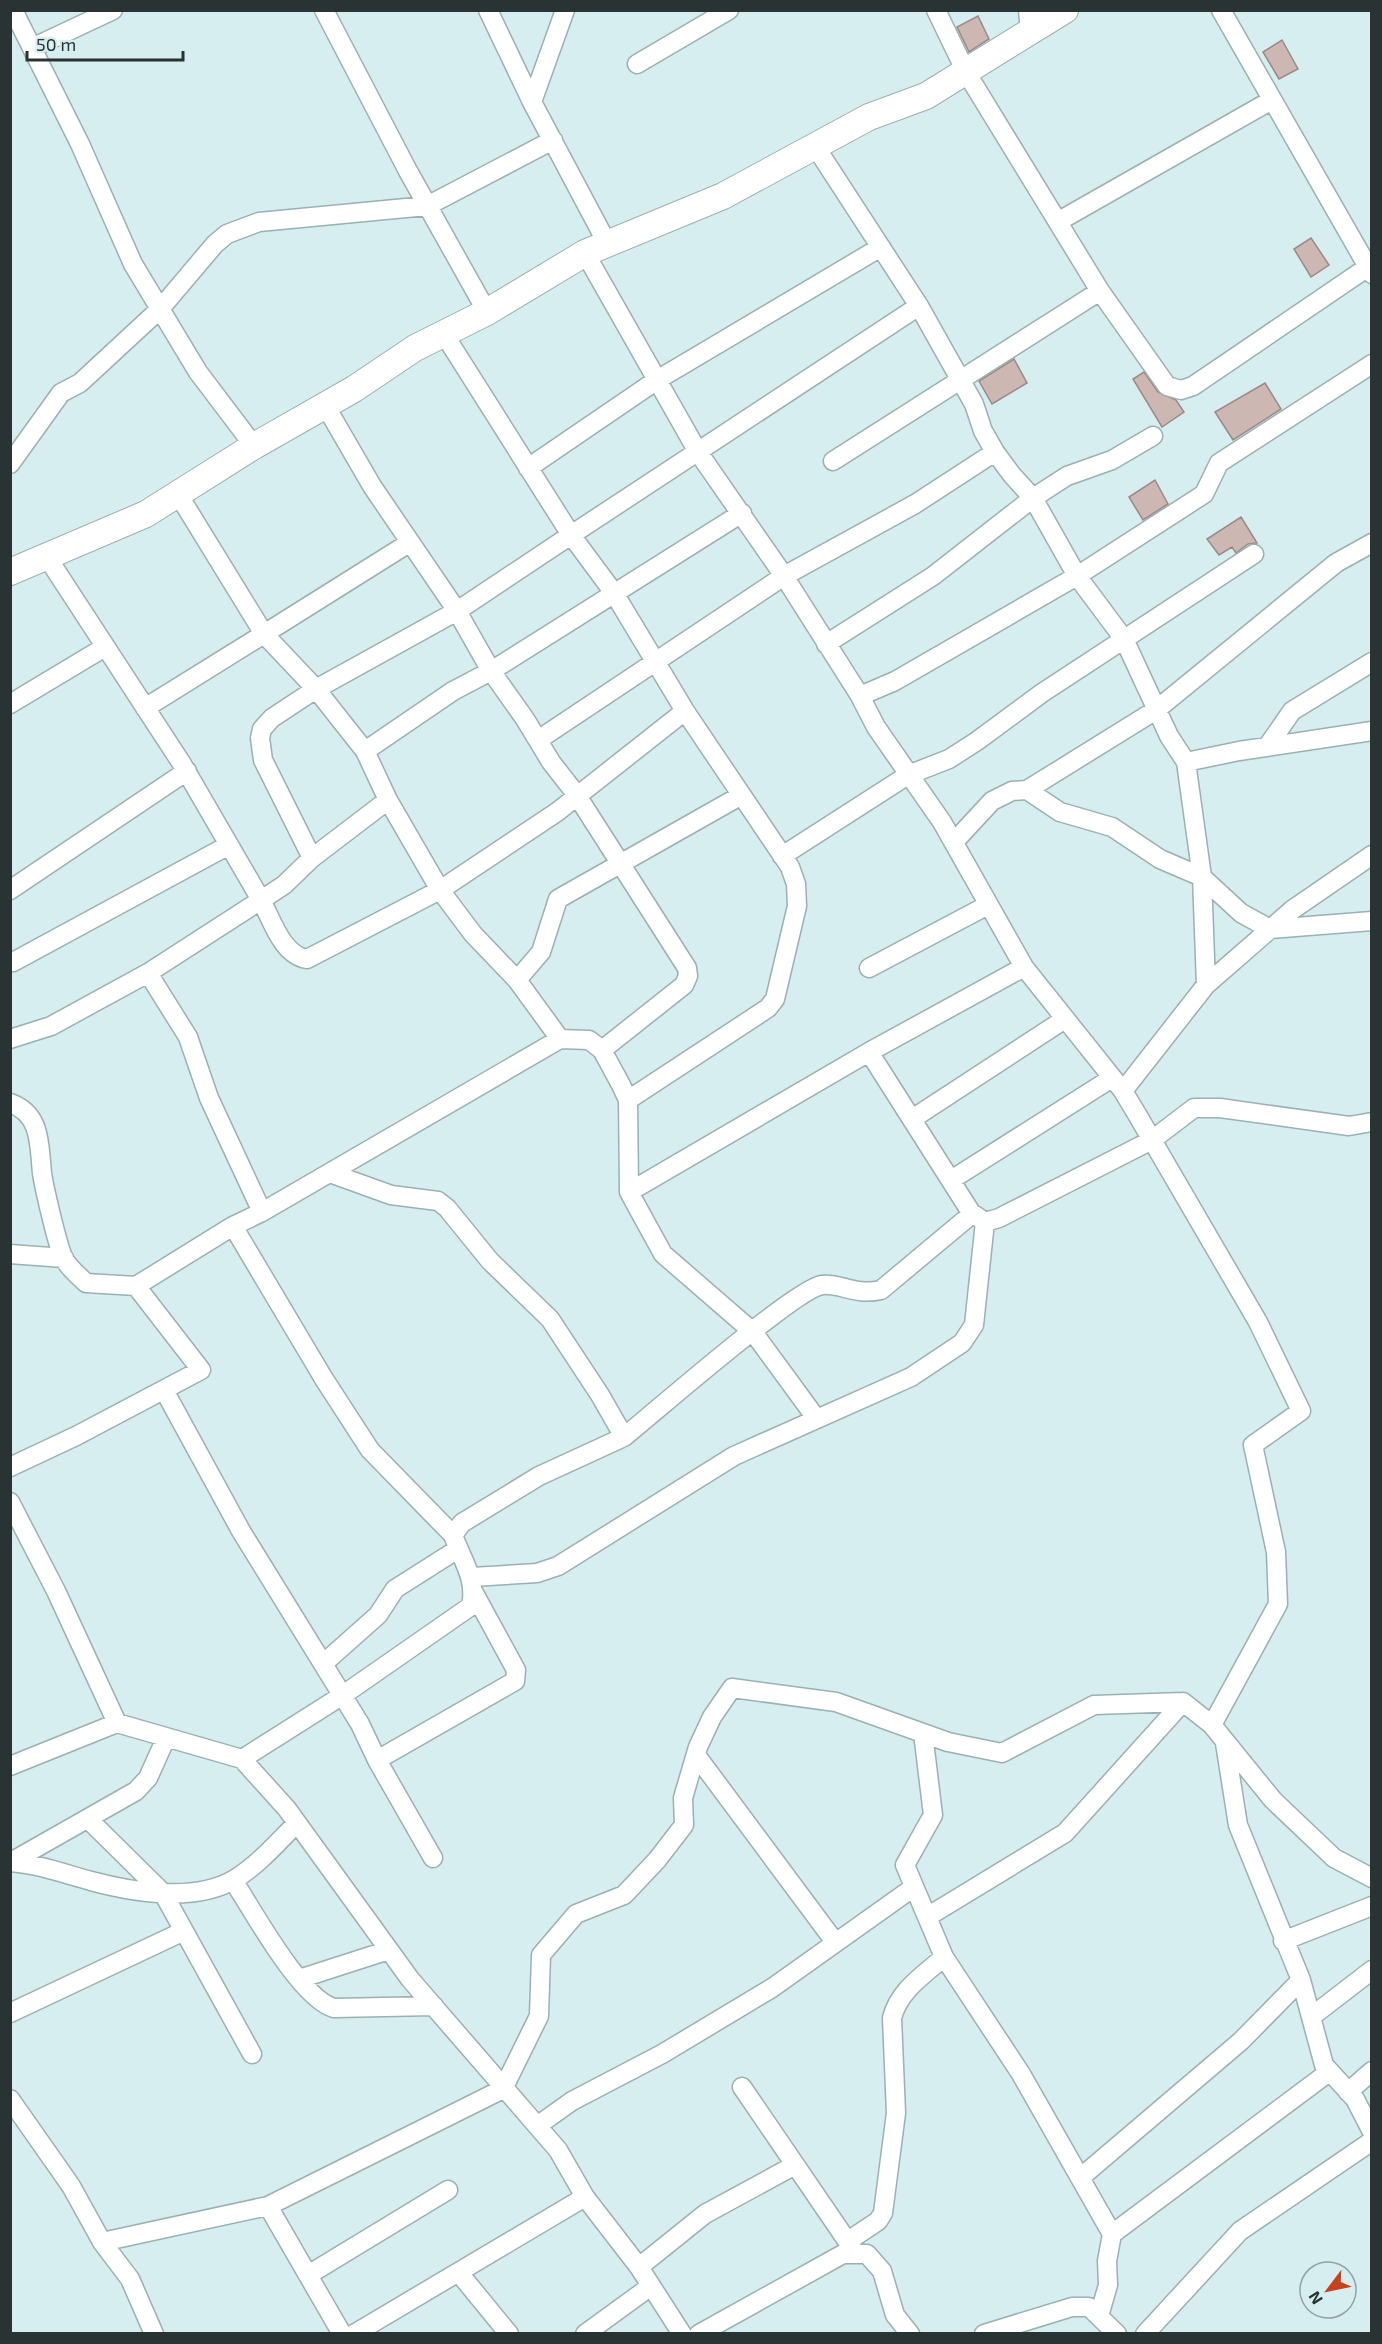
<svg xmlns="http://www.w3.org/2000/svg" width="1382" height="2344" viewBox="0 0 1382 2344" font-family="'Exo 2',sans-serif">
<rect width="100%" height="100%" fill="#d6eeef"/>
<path fill="#ccb7b2" stroke="#9c8984" stroke-width="1.5" d="M978 16 989 39 969 52 957 27Z
M1282 40 1298 69 1279 79 1263 52Z
M1311 238 1329 265 1311 277 1294 249Z
M1014 359 1027 383 992 404 979 381Z
M1144 372 1158 392 1176 400 1184 412 1162 427 1133 379Z
M1265 383 1281 409 1233 440 1215 412Z
M1155 480 1168 504 1143 520 1129 497Z
M1241 517 1257 543 1248 544 1236 553 1232 547 1219 555 1207 539Z"/>
<g fill="none" stroke-linecap="round" stroke-linejoin="round">
<defs>
<path id="street" d="M13 10 80 144 133 264 198 372 254 446
M324 10 408 171 487 312
M488 10 532 102 608 245
M936 10 966 72 1100 291 1167 386 1181 390 1193 386 1368 267
M1028 10 1030 33
M1221 10 1372 274
M32 48 113 10
M637 64 729 10
M532 102 565 10
M815 146 919 306 974 404 983 431 995 452 1012 475 1033 498 1077 576 1124 639 1169 736 1186 762 1202 877 1206 985
M1059 221 1272 100
M585 253 698 452 784 576 860 696 876 727 942 822 1024 967 1123 1091 1138 1116 1258 1322 1301 1411 1253 1445 1276 1552 1278 1604 1212 1725
M444 334 571 535 919 306
M325 405 372 486 457 611 491 671 525 719 551 762 576 794 687 968 688 976 684 985 602 1050
M833 461 1100 291
M10 464 61 393 80 383 160 309 215 244 227 234 259 222 427 206 553 140
M528 468 657 380 881 247
M47 557 182 764 261 900 284 885 312 858 388 800 440 890 557 812 685 711
M826 644 933 576 1033 498 1067 476 1112 460 1153 436
M860 696 895 681 1077 576 1204 494 1219 463 1372 364
M10 704 105 647
M145 708 264 634 178 494
M538 740 784 576 915 504 995 452
M1267 747 1292 711 1372 662
M365 751 453 691 491 671 742 513
M1186 762 1239 751 1372 731
M1027 790 1156 710 1336 563 1372 543
M388 800 365 751 316 689 264 634 409 543
M954 842 992 801 1012 791 1027 790 1060 812 1112 827 1160 859 1202 877 1241 913 1270 929 1372 921
M782 856 908 775 949 759 977 741 1042 693 1254 554
M312 858 263 760 260 738 262 729 272 718 316 689 457 611 571 535 614 593 685 711 790 867 796 884 797 906 775 999 768 1008 628 1100
M10 890 187 771
M13 962 229 845
M869 968 988 905
M148 973 188 1037 209 1098 262 1212
M10 1039 51 1026 148 973 261 900C272 920 282 955 307 959L440 890 473 934 517 980
M560 1039 589 1040 602 1050 621 1085 628 1100 629 1192 869 1052 1024 967
M1123 1091 1206 985 1292 910 1372 855
M10 1103C42 1114 39 1146 42 1173 44 1187 58 1248 64 1259 69 1268 78 1275 86 1283L136 1286
M912 1119 1065 1019
M951 1180 1112 1078
M629 1192 663 1254 753 1332 816 1418
M975 1215 985 1222 999 1218 1152 1140 1194 1108H1220L1349 1126 1372 1122
M233 1226 324 1379 370 1450 453 1535
M10 1254 64 1258
M164 1390 241 1531 360 1724 377 1760 433 1858
M624 1437C654 1413 795 1289 822 1285 841 1283 855 1296 881 1290L972 1214 869 1052
M10 1467 76 1436 201 1370 136 1286 233 1226 262 1212 560 1039 517 980 541 952 558 899 740 796
M10 1502 56 1591 117 1723
M472 1577 537 1573 558 1566 734 1456 911 1377 962 1343 974 1325 985 1222
M324 1663 378 1615 395 1589 458 1549
M923 1733 933 1815 905 1865 944 1957 1021 2074 1112 2234 1107 2261 1108 2285 1099 2316
M1225 1743 1238 1825 1301 1980 1324 2065 1355 2099 1372 2132
M696 1755 835 1942
M242 1759 343 1695 471 1606C477 1579 462 1560 453 1535L462 1523 539 1476 624 1437 600 1395 550 1319 490 1261 447 1208 438 1201 391 1195 330 1173
M377 1760 515 1681 516 1670 474 1593
M10 1766 117 1723 242 1759 287 1809 410 1979 558 2150 585 2197 639 2267 682 2334
M89 1820 163 1893 252 2054
M10 1862C38 1864 65 1874 91 1881 132 1892 195 1903 235 1879 258 1865 277 1843 296 1824
M11 1862 136 1791 148 1778 166 1738
M233 1880C253 1911 301 1999 334 2008L434 2006
M927 1917 1065 1833 1183 1702
M1283 1941 1372 1906
M299 1979 389 1950
M10 2013 184 1931
M1311 2017 1372 1970
M742 2087 854 2251
M1348 2092 1372 2071
M10 2099 71 2186 102 2242 130 2279 154 2334
M537 2126 572 2101 662 2054 772 1988 914 1887
M1080 2178 1241 2041 1301 1980
M268 2206 342 2334
M1112 2234 1329 2072
M848 2241 878 2221 883 2213 896 2113 892 2018C899 1990 924 1975 944 1957
M102 2242 268 2206 503 2089 539 2016 541 1955 576 1914 624 1895 657 1860 684 1825 683 1798 698 1747 712 1717 732 1688 836 1702 948 1742 1002 1753 1094 1705 1183 1702 1212 1725 1273 1800 1334 1858 1372 1878
M639 2267 705 2214 795 2165
M459 2273 509 2334
M308 2275 448 2190
M354 2334 585 2197
M585 2334 651 2286
M699 2334 843 2254H867L882 2271 895 2315 910 2334
M984 2334 1072 2307H1089L1117 2334
M1145 2334 1240 2231 1372 2141"/>
<path id="secondary" d="M10 572 146 514 254 446 354 389 415 348 487 312 585 253 723 196 869 117 926 96 1065 10"/>
</defs>
<use href="#street" stroke="#9ab0b1" stroke-width="21"/>
<use href="#secondary" stroke="#9ab0b1" stroke-width="28"/>
<use href="#street" stroke="#fff" stroke-width="18"/>
<use href="#secondary" stroke="#fff" stroke-width="26"/>
</g>
<rect width="1382" height="2344" fill="none" stroke="#2a3334" stroke-width="24"/>
<g transform="translate(1328 2290) rotate(238)"><circle r="28" fill="#d6eeef" stroke="#91a3a4" stroke-width="1.5"/>
<path d="M0-4.5L10 22L0 15L-10 22Z" fill="#c9401c"/>
<text y="-9" font-size="16" font-weight="bold" text-anchor="middle" fill="#2a3334">N</text>
</g>
<path d="M27 51v9h156v-9" fill="none" stroke="#2a3334" stroke-width="3"/>
<text x="36" y="51" font-size="18" fill="#2a3334" stroke="#d6eeef" stroke-width="4.5" paint-order="stroke">50 m</text>
</svg>
